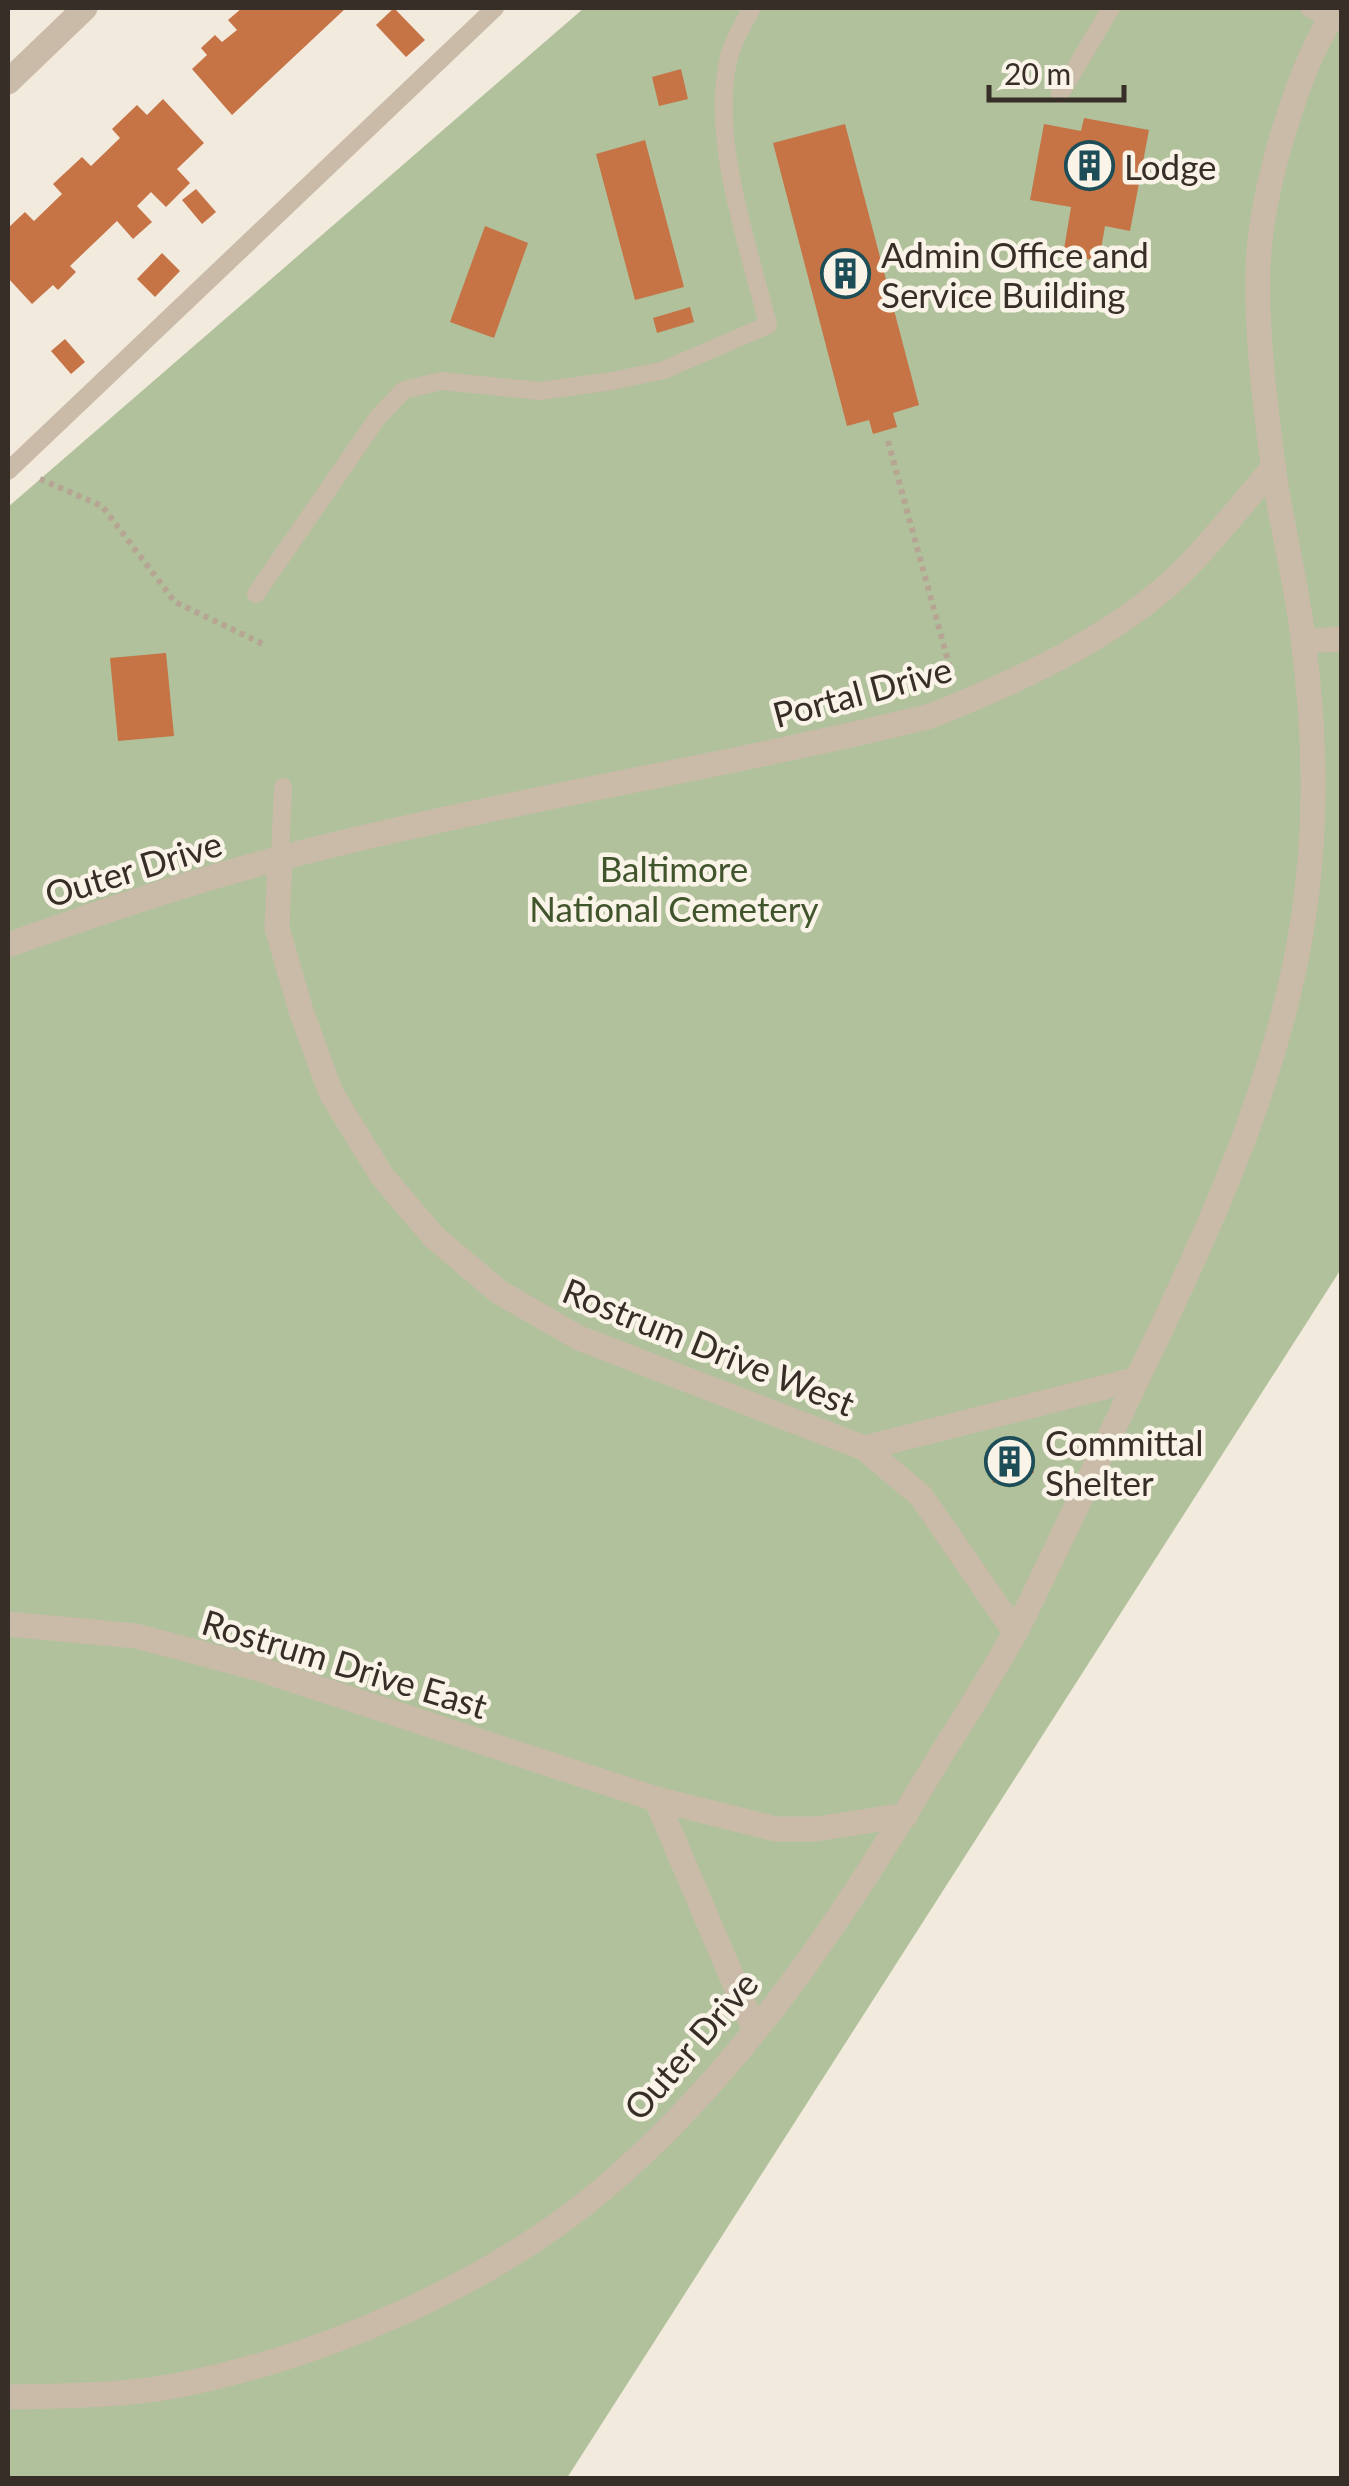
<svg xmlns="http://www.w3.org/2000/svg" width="1349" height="2486" viewBox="0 0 1349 2486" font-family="Lato,sans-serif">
<rect width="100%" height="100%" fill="#f2eadc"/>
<path fill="#b0c19c" d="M584 8H1341V1269L567 2478H8V507Z"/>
<path fill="#c67346" d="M242 8H346L232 115 192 69 207 55 201 48 215 35 222 42 237 30 228 20Z
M394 8 425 40 406 57 376 25Z
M681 69 688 99 659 106 652 77Z
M163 99 204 143 177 169 190 183 166 207 151 192 137 206 152 222 133 239 117 221 70 266 76 272 58 290 53 285 32 304 8 278V228L25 212 34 221 62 194 53 184 82 157 91 166 120 138 112 129 137 105 147 115Z
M1084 118 1149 130 1130 231 1105 226 1099 261 1063 255 1071 207 1030 200 1044 124 1081 131Z
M845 124 919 405 893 413 897 427 873 434 869 420 847 426 773 143Z
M645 140 684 287 635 300 596 154Z
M196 189 216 212 202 224 182 200Z
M485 226 528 243 494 338 450 322Z
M162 253 180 271 155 297 137 279Z
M690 307 694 322 657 333 653 318Z
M65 339 85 362 71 374 51 351Z
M166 653 174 736 118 741 110 658Z
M1027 1442 1034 1473 993 1483 986 1452Z"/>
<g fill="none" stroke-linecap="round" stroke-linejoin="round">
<path stroke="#b6a592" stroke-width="6" stroke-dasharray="5 5" stroke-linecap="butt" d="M888 441 951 672
M40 479 102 506 175 602 263 644"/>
<path stroke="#cabba8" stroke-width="18" d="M1309 8 1330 19
M1060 94 1111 8
M8 471 495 8
M256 594 378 417 404 390 441 381 540 391 612 381 664 370 768 325C749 247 709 137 729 57 733 40 744 23 752 8
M280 858 283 787"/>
<path stroke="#cabba8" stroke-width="25" d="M8 82 85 8
M1304 641 1342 639
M280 858 277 928 301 1011 331 1093 382 1176 434 1237 499 1292 579 1338 864 1448 921 1496 1015 1632
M8 945C97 913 189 882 281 858 496 802 716 769 931 716 1018 681 1116 637 1183 571 1215 539 1244 501 1274 467
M864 1448 1137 1379
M8 1624 136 1636 256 1668 656 1799 776 1829H816L906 1815
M656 1799 755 2031
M8 2397C68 2396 131 2396 190 2383 332 2353 491 2283 602 2190 742 2072 846 1914 939 1758 966 1715 994 1672 1018 1627 1050 1564 1080 1498 1111 1434 1198 1251 1294 1066 1310 860 1316 788 1313 718 1304 647 1298 586 1281 526 1273 466 1265 402 1256 332 1258 268 1260 217 1272 167 1288 118 1300 80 1315 40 1338 8"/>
</g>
<defs>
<symbol id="building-ring" viewBox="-11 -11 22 22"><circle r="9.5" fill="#faf3e8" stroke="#1d4e58" stroke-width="1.5"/><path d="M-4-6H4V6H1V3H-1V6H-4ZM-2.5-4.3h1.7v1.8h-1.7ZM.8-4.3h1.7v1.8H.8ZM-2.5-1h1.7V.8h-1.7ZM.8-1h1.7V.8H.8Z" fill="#1d4e58"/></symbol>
</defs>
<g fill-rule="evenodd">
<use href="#building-ring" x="1062" y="138" width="55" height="55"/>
<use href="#building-ring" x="818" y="246" width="55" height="55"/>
<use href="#building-ring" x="982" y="1434" width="55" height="55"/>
</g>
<g text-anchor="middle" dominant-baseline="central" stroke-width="9" stroke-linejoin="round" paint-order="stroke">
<g font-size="35" fill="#372e28" stroke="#faf3e8" text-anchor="start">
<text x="1124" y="166">Lodge</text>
<text x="881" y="254">Admin Office and<tspan x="881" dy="40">Service Building</tspan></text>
<text x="1045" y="1442">Committal<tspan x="1045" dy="40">Shelter</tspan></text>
</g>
<g font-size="35" fill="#372e28" stroke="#faf3e8">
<text transform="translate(862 691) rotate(-15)">Portal Drive</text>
<text transform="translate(133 868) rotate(-17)">Outer Drive</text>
<text transform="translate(709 1346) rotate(22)">Rostrum Drive West</text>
<text transform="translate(345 1663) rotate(17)">Rostrum Drive East</text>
<text transform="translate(690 2045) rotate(-49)">Outer Drive</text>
</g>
<g font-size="35" fill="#41552c" stroke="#faf3e8">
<text x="674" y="868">Baltimore<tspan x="674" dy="40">National Cemetery</tspan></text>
</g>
</g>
<rect width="1349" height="2486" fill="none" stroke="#372e28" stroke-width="20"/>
<path d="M989 85v15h135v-15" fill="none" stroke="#372e28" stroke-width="5"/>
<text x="1004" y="85" font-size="30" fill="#372e28" stroke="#faf3e8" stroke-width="8" paint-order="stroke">20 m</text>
</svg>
